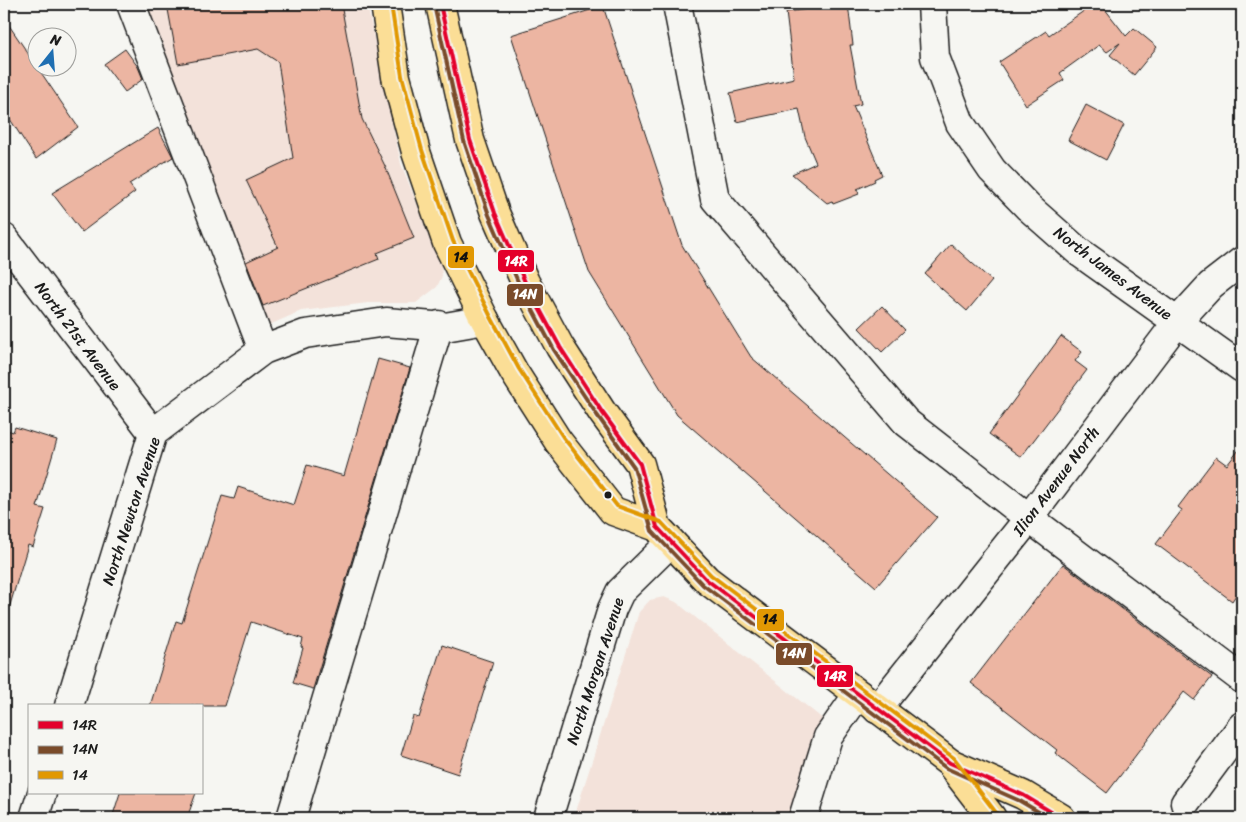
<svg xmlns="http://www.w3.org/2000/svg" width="1246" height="822" viewBox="0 0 1246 822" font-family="Sriracha,sans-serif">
<rect width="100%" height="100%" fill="#f6f6f2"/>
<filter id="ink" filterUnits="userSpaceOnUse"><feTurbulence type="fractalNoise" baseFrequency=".02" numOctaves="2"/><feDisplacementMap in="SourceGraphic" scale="10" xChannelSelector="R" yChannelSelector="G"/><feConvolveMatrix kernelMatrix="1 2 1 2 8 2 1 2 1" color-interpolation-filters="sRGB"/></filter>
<g filter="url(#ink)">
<path fill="#f3e2da" d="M121 4H367L401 164 441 263 442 276 437 287 416 303H368L301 311 247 335Z
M664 597 676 602 838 731 813 818H574L639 612 650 600Z"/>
<path fill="#a2e0a8" stroke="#5f7e62" d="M1242 302V343L1235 337Z"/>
<path fill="#ecb5a2" stroke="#1c1c1c" d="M167 4H341L362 119 385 166 414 238 377 253 379 259 263 306 246 262 278 247 246 180 293 158 278 62 258 49 178 64Z
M848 4 853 45H850L861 104 853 106 882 175 874 179 875 181 857 189 859 194 833 204 832 201 827 203 792 174 816 163 805 137 799 109 737 122 730 93 794 78 786 12Z
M1094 4H1101L1126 36 1134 28 1157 47 1134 75 1110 55 1120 43 1107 52 1099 45 1060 73 1064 80 1026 105 999 62 1046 31 1049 35Z
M603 6 682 245 751 357 937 517 876 587 677 415 589 272 511 35Z
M4 18 78 127 36 159 4 110Z
M125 49 138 67 143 79 125 92 104 64Z
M1086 105 1124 125 1106 160 1068 140Z
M158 128 173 157 129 184 135 192 82 232 52 193Z
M951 244 992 281 967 311 925 274Z
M882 306 905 330 882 352 859 328Z
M1061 336 1082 352 1075 361 1087 370 1021 457 989 434Z
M378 359 410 368 313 689 293 683 303 648 301 647 303 639 251 622 225 706H150L176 621 182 623 222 496 234 499 238 487 294 505 307 465 344 476Z
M15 427 57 440 37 507 45 509 33 547 28 545 10 605 4 604V429L13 432Z
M1242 446V586L1232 601 1156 544 1182 510 1178 507 1216 457 1227 465Z
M1063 564 1212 677 1194 700 1184 692 1107 793 1055 753 1057 750 971 683Z
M442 645 493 662 458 774 401 755 413 716 419 718Z
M120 793H196L187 818H112Z"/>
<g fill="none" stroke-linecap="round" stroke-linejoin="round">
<defs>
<path id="minor" d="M131 4 263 350
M677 4 715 199 906 422 1029 518 1242 679
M932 4 935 57 960 123 992 170 1028 207 1079 252 1242 368
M4 238 153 433
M69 706 153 433 263 350 305 334 386 322 445 327 485 320
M877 709 1029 518 1178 321 1211 285 1242 261
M1185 803 1242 726
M34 818 42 793
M291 818 439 325
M548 818 612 609 620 592 671 542
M803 818 828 737 858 694"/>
<path id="major" d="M385 4 396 77 416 152 447 243 485 320 514 372 558 441 613 511 657 527 707 580 950 763 1023 795 1061 818
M440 4 470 140 495 213 525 282 560 347 602 412 640 464 657 527
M952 766 992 818"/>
</defs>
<use href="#minor" stroke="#1c1c1c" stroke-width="31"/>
<use href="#major" stroke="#1c1c1c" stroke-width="31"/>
<use href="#minor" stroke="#f6f6f2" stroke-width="28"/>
<use href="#major" stroke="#fbde96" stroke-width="28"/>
<defs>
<path id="bus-1" d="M440 4 470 140 495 213 525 282 560 347 602 412 640 464 657 527 707 580 950 763 1023 795 1061 818"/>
<path id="bus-2" d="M434 5 464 141 489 215 519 284 554 350 597 415 634 467 652 531 703 585 946 768 1020 801 1049 818"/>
<path id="bus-3" d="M391 4 402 76 422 150 453 241 491 317 519 369 563 437 617 506 661 522 711 575 954 758 997 814"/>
</defs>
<use href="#bus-1" stroke="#f6f6f2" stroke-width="8"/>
<use href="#bus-2" stroke="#f6f6f2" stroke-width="8"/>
<use href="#bus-3" stroke="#f6f6f2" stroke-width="8"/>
<use href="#bus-1" stroke="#e4002b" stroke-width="4"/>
<use href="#bus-2" stroke="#7a4b2a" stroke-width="4"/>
<use href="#bus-3" stroke="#e19803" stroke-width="4"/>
</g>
</g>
<circle fill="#1c1c1c" stroke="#f6f6f2" stroke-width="2" cx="608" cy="495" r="4.5"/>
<g text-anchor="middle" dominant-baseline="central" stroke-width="5" stroke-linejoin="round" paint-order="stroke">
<g font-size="16" fill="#1c1c1c" stroke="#f6f6f2">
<text transform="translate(1113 273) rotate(37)">North James Avenue</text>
<text transform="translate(78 336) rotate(53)">North 21st Avenue</text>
<text transform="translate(1056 481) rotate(-53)">Ilion Avenue North</text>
<text transform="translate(131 511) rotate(-72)">North Newton Avenue</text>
<text transform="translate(595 671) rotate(-72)">North Morgan Avenue</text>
</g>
</g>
<g stroke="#f6f6f2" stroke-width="2">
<rect x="447" y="245" width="28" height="24" rx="5" fill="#e19803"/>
<rect x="497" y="249" width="38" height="24" rx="5" fill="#e4002b"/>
<rect x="506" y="283" width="38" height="24" rx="5" fill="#7a4b2a"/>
<rect x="756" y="608" width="29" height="24" rx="5" fill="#e19803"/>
<rect x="775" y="642" width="38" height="24" rx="5" fill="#7a4b2a"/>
<rect x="816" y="664" width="38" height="24" rx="5" fill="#e4002b"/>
</g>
<g font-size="14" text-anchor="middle" font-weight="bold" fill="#fff">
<text x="516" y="266">14R</text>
<text x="525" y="299">14N</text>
<text x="794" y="658">14N</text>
<text x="835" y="681">14R</text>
</g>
<g font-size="14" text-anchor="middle" font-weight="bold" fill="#111">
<text x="461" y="262">14</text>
<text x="770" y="624">14</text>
</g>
<rect width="1246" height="822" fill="none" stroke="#f6f6f2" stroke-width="20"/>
<rect x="10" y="10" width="1226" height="802" fill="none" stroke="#1c1c1c" stroke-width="2" filter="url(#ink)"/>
<rect x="28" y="704" width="175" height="90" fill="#f6f6f2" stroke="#9f9f9c"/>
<rect x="38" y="721" width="25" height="8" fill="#e4002b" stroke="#9f9f9c"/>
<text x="72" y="730" font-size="15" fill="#1c1c1c">14R</text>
<rect x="38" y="746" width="25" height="8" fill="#7a4b2a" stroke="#9f9f9c"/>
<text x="72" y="754" font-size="15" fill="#1c1c1c">14N</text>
<rect x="38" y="771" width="25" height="8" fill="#e19803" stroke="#9f9f9c"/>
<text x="72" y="780" font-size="15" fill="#1c1c1c">14</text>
<g transform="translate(52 52) rotate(17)"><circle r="24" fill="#f6f6f2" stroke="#9f9f9c"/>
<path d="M0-4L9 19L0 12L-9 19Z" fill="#1f6fb2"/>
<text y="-8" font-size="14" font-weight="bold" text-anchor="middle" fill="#1c1c1c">N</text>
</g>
</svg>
